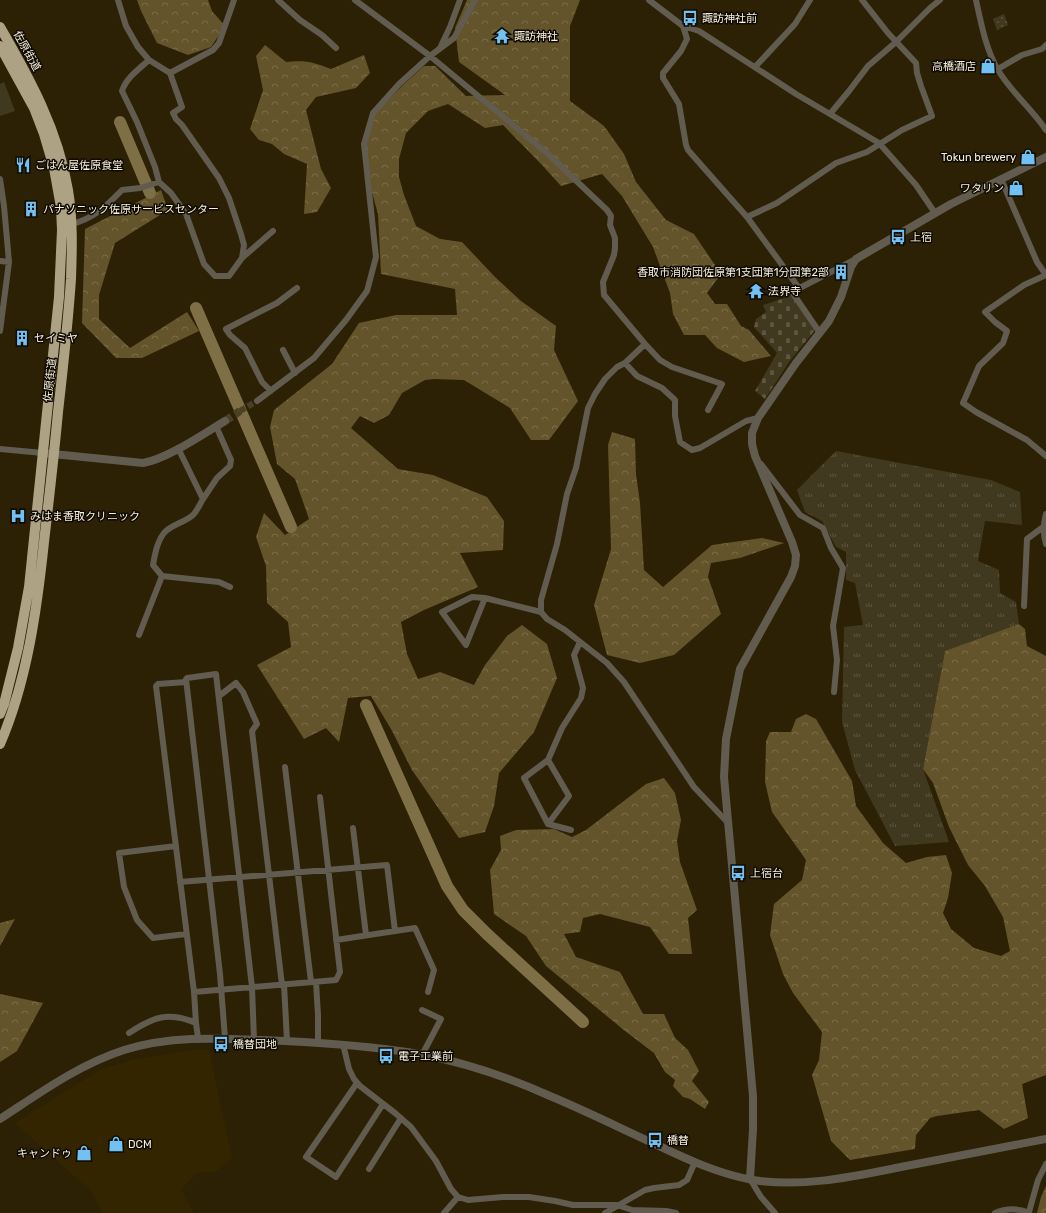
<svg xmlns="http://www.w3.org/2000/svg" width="1046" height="1213" viewBox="0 0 1046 1213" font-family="Rubik,'Noto Sans JP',sans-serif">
<defs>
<pattern id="grass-tufts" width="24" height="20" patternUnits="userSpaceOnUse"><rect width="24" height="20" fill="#413820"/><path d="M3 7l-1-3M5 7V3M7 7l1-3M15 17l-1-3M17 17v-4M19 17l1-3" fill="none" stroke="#5d5540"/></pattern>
<pattern id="forest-crowns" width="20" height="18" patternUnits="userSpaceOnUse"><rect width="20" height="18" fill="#64542c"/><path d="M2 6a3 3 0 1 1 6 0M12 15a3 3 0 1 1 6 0" fill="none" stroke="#7b6d4a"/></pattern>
<pattern id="cemetery-stones" width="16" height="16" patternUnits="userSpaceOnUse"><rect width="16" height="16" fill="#413820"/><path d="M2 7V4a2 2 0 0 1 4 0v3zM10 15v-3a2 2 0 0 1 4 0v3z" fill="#5d5540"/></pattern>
<pattern id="garden-dots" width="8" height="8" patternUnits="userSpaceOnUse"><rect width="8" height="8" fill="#413820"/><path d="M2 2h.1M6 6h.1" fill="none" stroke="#5d5540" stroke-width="1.8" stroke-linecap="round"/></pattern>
</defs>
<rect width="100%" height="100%" fill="#2c2104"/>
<path fill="#332500" d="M193 1050H209L232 1158 215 1172 197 1173 181 1189 194 1213H103L92 1192 15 1123 101 1069 132 1060Z"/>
<path fill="url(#grass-tufts)" d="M836 451 991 480 1020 492 1022 525 985 521 978 561 999 570 1000 593 1016 602 1019 624 945 651 923 769 949 842 895 846 855 770 842 722 844 627 863 625 855 583 846 580V552L836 547 822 521 805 512 797 490Z"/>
<path fill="url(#forest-crowns)" d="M137 0H208L212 11 225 26 211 47 188 55 157 43 141 11Z
M467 0H580L570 26V101L604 126 624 154 636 182 666 220 694 234 721 274 707 293 715 304H727L741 326 749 330 771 356 744 362 717 348 705 335H684L673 314 670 293 653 247 622 196 602 174 561 186 542 165 503 125 485 128 448 104 428 111 406 133 399 159V177L404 195 416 226 440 239 462 242 495 277 521 301 556 326 554 350 578 401 549 440H531L510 408 464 380 434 379 425 380 402 393 389 415 374 423 360 416 351 428 398 469 433 475 487 497 504 521 503 550 460 553 478 587 424 610 401 622 407 654 418 679 440 672 474 685 485 665 507 636 522 625 547 644 557 678 534 732 499 773 494 806 485 832 459 838 412 770 391 729 371 696 348 698 339 742 326 728 304 739 257 665 291 647 288 622 267 603 266 566 256 537 264 513 285 535 309 519 295 479 277 464 270 427 274 410 332 364 359 323 396 315H457L455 289 381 274 378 214 366 171V143L374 114 405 83 424 66H435L466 96 505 95 459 62 455 28Z
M265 45 286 62C306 60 313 62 331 69L364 55 370 73 356 88 316 97 306 110 321 169 331 188 317 212 304 214 307 164 284 154 272 144 259 140 250 129 263 90 256 56Z
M161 190 168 210 115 243 99 295V319L130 348 187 312 199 331 142 358H116L82 323 85 229Z
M612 432 635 439 636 474 640 503 644 570 663 587 712 545 762 538 784 543 740 558 711 563 708 577 721 614 674 655 640 663 607 655 594 605 611 549 608 445Z
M1019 624 1025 629 1027 646 1046 656V1075L1022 1084 1028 1118 1004 1129 979 1110 937 1116 930 1118 916 1135 915 1149 850 1160 831 1141 812 1075 819 1060 822 1032 793 993 783 974 770 935 774 904 802 880 806 860 772 812 765 782 766 741 770 732H791L796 719 806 714 816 719 852 781 856 806 883 843 906 863 927 857 946 855 952 873 948 898 943 913 951 929 974 948 1001 956 1010 951 1003 917 985 886 968 865 949 827 933 783 923 769 945 651Z
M664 778 675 793 681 820 677 841 680 862 697 910 688 918 692 954H669L650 927 600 914 583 918 580 932 564 934 576 957 620 972 643 1014H664L675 1038 688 1050 699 1071 692 1081 709 1102 705 1109 690 1099 683 1097 673 1086 675 1080 665 1072 654 1053 625 1031 546 966 526 936 494 914 490 870 501 850 500 836 516 830 554 829 572 837 586 830 646 784Z
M15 919 0 946V923Z
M0 994 43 1003 17 1051 0 1062Z
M1046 1186V1213H1037L1041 1197Z"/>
<path fill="url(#cemetery-stones)" d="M791 296 816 329 789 362 765 399 755 391 777 353 754 327 756 319 766 312 763 305Z"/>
<path fill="#413820" d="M4 82 15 111 0 116V84Z"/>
<path fill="url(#garden-dots)" d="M1004 14 1008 25 997 30 993 19Z"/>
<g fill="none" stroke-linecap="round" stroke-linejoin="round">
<path stroke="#7f6f47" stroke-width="12" d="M120 122 150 193
M196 308 291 527
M366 705 447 886 463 910 487 934 583 1022"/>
<path stroke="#4a4025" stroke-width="6" stroke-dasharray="6 3" stroke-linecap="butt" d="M240 411 257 401"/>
<path stroke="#4a4025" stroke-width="8" stroke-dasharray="8 4" stroke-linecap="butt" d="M225 421 240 411"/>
<path stroke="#615c4f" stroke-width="6" d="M118 0 126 26 138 47 149 60 170 73 182 107 173 113 176 119 182 125 219 178 229 198 241 234 244 245 242 258 229 276H215L204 264 186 214 171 193 159 182 155 167 137 122 122 91C126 78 139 69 149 60
M278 0 300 20 322 35 336 48
M355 0 430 56 548 154 607 210 611 216 610 225 615 238V248L614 255 603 282 604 295 645 344 625 363 617 367 605 379 595 394 588 408 576 468 567 494 557 544 541 600V612L547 619 565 630 607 663 624 682 694 787 729 824
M649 0 683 26 699 31 796 94 879 143 916 185 935 213
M976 0C981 23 986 50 998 70 1011 92 1032 109 1046 130
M683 26 687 39 681 51 663 73V78L679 104 686 145 688 150 747 217 799 288
M440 48 450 27 460 0
M755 67 795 24 810 0
M998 69 1022 55 1042 49 1046 45
M170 73 213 50 219 43 234 0
M830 114 849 91 868 66 896 42 930 8 940 0
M0 179 4 206 9 262 0 331
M1001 179 1037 262 1046 275
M747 217 777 203 836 163 867 152 902 130 932 116 921 86 917 73 916 63 888 33 862 0
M72 224C95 218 106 206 122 190L140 188 159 182
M242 258 273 231
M0 261 9 262
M1046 275 1024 285 985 312 995 322 1007 331 1003 343 979 366 963 403 976 412 1027 440 1046 456
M820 333 792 292 856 259
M645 344 660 360 672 367 722 384 708 410
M283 350 295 373
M625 363 637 376 662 388 675 400V416L680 442 692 450 700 448 746 421 758 418
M271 391 262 382 245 348 230 335 226 329 277 303 297 288
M257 401 314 358 346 320 367 291 376 257 364 144 373 113 399 84 430 56 454 38 475 0
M178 448 203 499C200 504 197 511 193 515 184 523 172 524 164 533 157 542 155 554 153 565L162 576 219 582 230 587
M0 449 43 453
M761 464 800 515 823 528 831 548 843 568 833 626 837 660 834 692
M203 499 217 478 230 466 231 460 216 426
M1046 514C1043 526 1043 533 1046 544
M485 598 472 597 442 612 466 645 485 598 541 612
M1024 606 1027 539 1043 527
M139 635 162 576
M186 682 158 684 156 686 194 992 196 1023
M219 696 236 683 243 692 257 724 252 731 282 985
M285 767 311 982
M548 824 569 796 548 760
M353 828 366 935
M571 830 548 824 524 778 548 760 562 728 581 698 583 688 574 655 580 642
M176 846 119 853 124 887 137 920 153 938 186 934
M180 882 387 865 395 931
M336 940 415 928 434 970 428 992
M316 982 318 1015V1042
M284 984 287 1041
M194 992 336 980 340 972 320 797
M422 1010 441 1019 422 1055
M129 1033C153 1017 169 1011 196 1023L198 1038
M225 1038 220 974 186 679 187 678 216 674 252 987 254 1040
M343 1044 349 1069 354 1079 360 1086 395 1113 411 1127 436 1161 451 1189 458 1197 468 1200 503 1197H529L555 1201 573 1205H617L632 1210 666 1211 676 1213
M357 1083 306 1157 336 1177 383 1104
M369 1169 401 1118
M750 1179 761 1197 775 1213
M1029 1212 1038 1180 1046 1164
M444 1213 458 1197
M605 1213 645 1190 654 1188 679 1185 687 1180 695 1162
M995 1213C1006 1208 1019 1208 1029 1213"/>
<path stroke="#615c4f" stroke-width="8" d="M43 453 143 463C167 459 203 434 225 421
M0 1119C40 1093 78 1065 124 1050 169 1036 214 1038 261 1040 314 1042 367 1045 419 1054 463 1062 510 1078 550 1096 586 1111 620 1128 655 1144 686 1159 719 1174 753 1180 805 1188 855 1176 906 1166 952 1157 999 1148 1046 1139
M750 1179 753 1129V1096L724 777 726 739 740 669 791 577 795 566 796 555 792 542 755 456 752 444V433L758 418 796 363 829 321 841 297 851 267 856 259 951 204 1046 157"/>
<path stroke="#aea284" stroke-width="10" d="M0 27C30 79 58 130 68 190 73 220 72 249 71 279 68 324 63 368 58 412 54 456 49 499 44 542 37 609 27 682 0 744
M0 46 34 108 44 134 54 168 61 207 62 230 59 297 29 587 18 648 4 704 0 714"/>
</g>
<defs>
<symbol id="bus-bare" viewBox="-9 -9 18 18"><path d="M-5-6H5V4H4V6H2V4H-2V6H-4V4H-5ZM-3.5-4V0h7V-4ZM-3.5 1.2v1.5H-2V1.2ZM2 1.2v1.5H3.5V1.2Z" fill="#71c1f5" stroke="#100b02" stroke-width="2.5" paint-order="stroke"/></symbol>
<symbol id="temple-bare" viewBox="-9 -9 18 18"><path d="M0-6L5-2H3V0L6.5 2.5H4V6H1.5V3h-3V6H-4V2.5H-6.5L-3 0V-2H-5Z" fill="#71c1f5" stroke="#100b02" stroke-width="2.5" paint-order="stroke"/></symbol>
<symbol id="shop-bare" viewBox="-9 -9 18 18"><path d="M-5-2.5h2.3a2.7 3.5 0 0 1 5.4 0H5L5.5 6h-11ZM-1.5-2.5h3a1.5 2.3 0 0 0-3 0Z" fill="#71c1f5" stroke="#100b02" stroke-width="2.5" paint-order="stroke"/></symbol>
<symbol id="restaurant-bare" viewBox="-9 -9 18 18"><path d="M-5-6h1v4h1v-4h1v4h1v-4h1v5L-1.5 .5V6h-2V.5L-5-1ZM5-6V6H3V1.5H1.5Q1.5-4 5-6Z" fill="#71c1f5" stroke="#100b02" stroke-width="2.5" paint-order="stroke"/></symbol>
<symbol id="building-bare" viewBox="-9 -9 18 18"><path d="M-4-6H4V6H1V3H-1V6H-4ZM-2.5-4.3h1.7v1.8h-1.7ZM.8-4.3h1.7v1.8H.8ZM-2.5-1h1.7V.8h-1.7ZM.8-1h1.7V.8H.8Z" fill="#71c1f5" stroke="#100b02" stroke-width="2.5" paint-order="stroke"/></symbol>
<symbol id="hospital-bare" viewBox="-9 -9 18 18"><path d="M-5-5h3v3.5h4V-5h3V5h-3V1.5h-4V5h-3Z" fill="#71c1f5" stroke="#100b02" stroke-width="2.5" paint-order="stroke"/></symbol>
</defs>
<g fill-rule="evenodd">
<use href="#bus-bare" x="679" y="7" width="22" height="22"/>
<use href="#temple-bare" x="491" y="25" width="22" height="22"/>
<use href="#shop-bare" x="977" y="55" width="22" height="22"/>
<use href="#shop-bare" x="1017" y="146" width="22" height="22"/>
<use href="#restaurant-bare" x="12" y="154" width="22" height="22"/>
<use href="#shop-bare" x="1005" y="177" width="22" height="22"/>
<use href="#building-bare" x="20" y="198" width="22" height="22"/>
<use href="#bus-bare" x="887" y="226" width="22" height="22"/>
<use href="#building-bare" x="830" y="261" width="22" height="22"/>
<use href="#temple-bare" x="745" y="280" width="22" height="22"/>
<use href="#building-bare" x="11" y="327" width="22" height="22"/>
<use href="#hospital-bare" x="7" y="505" width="22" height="22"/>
<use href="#bus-bare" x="727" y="862" width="22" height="22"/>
<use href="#bus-bare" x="210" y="1033" width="22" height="22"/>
<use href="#bus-bare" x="375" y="1045" width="22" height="22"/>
<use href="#bus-bare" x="644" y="1129" width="22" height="22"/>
<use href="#shop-bare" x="105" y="1133" width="22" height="22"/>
<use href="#shop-bare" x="73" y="1142" width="22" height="22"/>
</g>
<g text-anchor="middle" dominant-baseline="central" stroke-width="3" stroke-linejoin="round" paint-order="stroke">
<g font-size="11" fill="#f7f0df" stroke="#100b02" text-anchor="start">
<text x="702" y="18">諏訪神社前</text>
<text x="514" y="36">諏訪神社</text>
<text x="976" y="66" text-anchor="end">高橋酒店</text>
<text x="1016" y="157" text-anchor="end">Tokun brewery</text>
<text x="35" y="165">ごはん屋佐原食堂</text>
<text x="1004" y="188" text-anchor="end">ワタリン</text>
<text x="43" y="209">パナソニック佐原サービスセンター</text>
<text x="910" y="237">上宿</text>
<text x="829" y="272" text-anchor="end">香取市消防団佐原第1支団第1分団第2部</text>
<text x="768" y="291">法界寺</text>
<text x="34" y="338">セイミヤ</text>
<text x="30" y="516">みはま香取クリニック</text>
<text x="750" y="873">上宿台</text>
<text x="233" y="1044">橋替団地</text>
<text x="398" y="1056">電子工業前</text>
<text x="667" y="1140">橋替</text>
<text x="128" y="1144">DCM</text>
<text x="72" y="1153" text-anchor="end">キャンドゥ</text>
</g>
<g font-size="11" fill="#f7f0df" stroke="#100b02">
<text transform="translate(27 51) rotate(61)">佐原街道</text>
<text transform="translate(50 380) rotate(-84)">佐原街道</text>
</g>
</g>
</svg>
